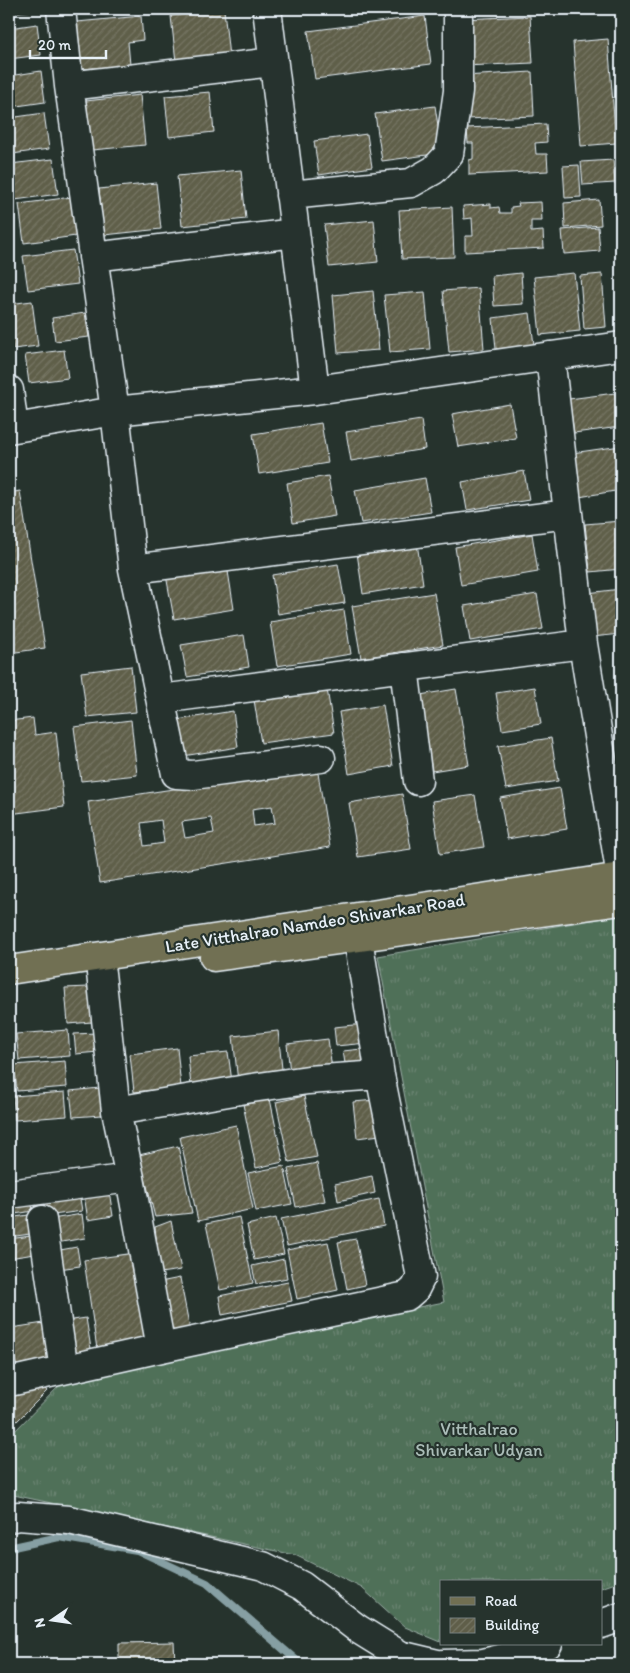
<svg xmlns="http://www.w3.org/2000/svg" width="630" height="1673" viewBox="0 0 630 1673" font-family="Itim,sans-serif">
<defs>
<pattern id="grass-tufts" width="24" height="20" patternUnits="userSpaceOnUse" patternTransform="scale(1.25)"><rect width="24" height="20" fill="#506f58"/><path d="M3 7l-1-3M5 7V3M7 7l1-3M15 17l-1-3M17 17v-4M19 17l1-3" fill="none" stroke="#698471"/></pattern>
<pattern id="building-hatch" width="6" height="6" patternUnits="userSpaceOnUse" patternTransform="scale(1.25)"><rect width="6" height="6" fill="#5f5e49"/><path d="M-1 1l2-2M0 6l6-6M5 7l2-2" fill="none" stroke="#767664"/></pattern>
</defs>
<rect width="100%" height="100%" fill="#26332d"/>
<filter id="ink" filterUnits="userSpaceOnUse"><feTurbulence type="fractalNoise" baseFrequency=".02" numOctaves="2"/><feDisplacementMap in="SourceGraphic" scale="10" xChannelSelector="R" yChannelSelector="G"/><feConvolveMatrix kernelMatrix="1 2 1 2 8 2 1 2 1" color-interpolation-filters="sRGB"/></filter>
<g filter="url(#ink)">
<path fill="url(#grass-tufts)" stroke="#9cb0a8" d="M621 915V1581L601 1588V1582H441V1642L405 1627 362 1588 295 1555 9 1494V1437L66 1379 75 1375 444 1302 378 956Z"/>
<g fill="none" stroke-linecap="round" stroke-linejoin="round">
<path stroke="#869fa3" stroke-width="8" d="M9 1548 59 1537 137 1550 207 1583 296 1660 302 1664"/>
</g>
<path fill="url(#building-hatch)" stroke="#e8f1f8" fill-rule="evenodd" d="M9 9H35V10L9 13Z
M224 10 229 57 176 62 171 16Z
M141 16 143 40 128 42 130 65 82 69 77 22Z
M425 16 431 64 315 79 308 31Z
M530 16 533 63 464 66 462 19Z
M37 24 41 55 9 59V28Z
M608 39 616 143 581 146 573 42Z
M41 71 45 102 10 107 9 76Z
M532 72 534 116 466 119 464 76Z
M210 92 214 132 169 137 165 96Z
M140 95 145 145 92 150 86 101Z
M435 106 442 153 382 161 375 114Z
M44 113 49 149 12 154 9 118Z
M546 124 547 142 535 143 536 154H547L548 171 469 175V160L473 159V143H468L467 128Z
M367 134 372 167 319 175 314 141Z
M53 159 58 194 15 200 10 164Z
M613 160 615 183 583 185 581 162Z
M579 165 581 197 565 198 563 166Z
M241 170 246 219 182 226 177 176Z
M156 183 161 229 104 235 99 189Z
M72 197 76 236 24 243 19 204Z
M599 200 601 225 565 228 564 203Z
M541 202 542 221H531V232L543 231 544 248 465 252V236H473L472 218 464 219 463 206 491 204V208L499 207 500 213H511V207L519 206 518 203Z
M452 207 454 257 402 259 399 210Z
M374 220 378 262 329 267 324 225Z
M598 227 600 251 564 254 562 230Z
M73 250 78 284 28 290 23 256Z
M521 273 523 304 494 306 492 276Z
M574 273 580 331 540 335 534 277Z
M602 274 606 327 584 329 580 276Z
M479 288 484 349 449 352 443 291Z
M373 291 379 350 338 353 333 295Z
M425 292 430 349 390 352 384 295Z
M32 301 38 346 13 349 9 304Z
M85 313 89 337 55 341 52 318Z
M530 313 534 345 496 349 493 318Z
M64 350 68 378 29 383 25 355Z
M615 393 620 427 574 433 569 399Z
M510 404 516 438 458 447 452 414Z
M421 420 425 449 351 461 346 432Z
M321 423 328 463 259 474 253 434Z
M621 446V490L579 497 572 453Z
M524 471 529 500 467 510 462 482Z
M328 476 335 516 293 523 287 483Z
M425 478 431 512 361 523 355 490Z
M20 491 45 648 9 653V493Z
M621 521V569L590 572 585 524Z
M532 534 538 572 461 585 455 547Z
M417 543 423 584 363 594 357 553Z
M338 564 345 603 278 614 272 575Z
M227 565 234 609 174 619 166 575Z
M621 589V634L592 637 587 593Z
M434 593 443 645 361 658 352 606Z
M537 594 543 629 470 641 464 606Z
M344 610 351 654 277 666 270 622Z
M244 635 249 667 187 677 181 645Z
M131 666 136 712 87 717 81 672Z
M535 687 541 724 502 730 496 693Z
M327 689 334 733 261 743 254 700Z
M456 689 469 765 432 771 420 695Z
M383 705 393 766 349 774 339 712Z
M233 711 238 747 183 756 177 720Z
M33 718 35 735 56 732 64 807 9 814V721Z
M131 720 137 775 81 781 74 727Z
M551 738 558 781 506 789 498 746Z
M317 767 330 847 100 883 88 802ZM272 806 275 823 254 826 252 809ZM211 818 214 833 185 838 182 822ZM161 820 164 843 144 846 141 823Z
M560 788 567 829 507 839 500 798Z
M402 794 411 849 358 857 349 803Z
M475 795 484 847 440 854 432 801Z
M89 987 92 1022 68 1024 65 988Z
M365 1024 367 1043 336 1046 334 1027Z
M68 1030 70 1056 19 1060 16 1034Z
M278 1031 283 1078 238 1082 233 1036Z
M96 1033 98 1052 76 1054 74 1034Z
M328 1039 332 1069 290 1073 287 1044Z
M177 1048 181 1087 134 1092 130 1054Z
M371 1048 366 1067 346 1069 343 1051Z
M228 1052 232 1082 191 1086 188 1056Z
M65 1061 67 1087 17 1091 14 1065Z
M100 1088 102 1115 73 1117 70 1091Z
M65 1092 67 1116 15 1120 13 1096Z
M304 1096 317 1157 289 1162 276 1102Z
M270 1099 283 1162 256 1168 243 1104Z
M376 1100 380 1135 357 1138 353 1102Z
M236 1125 253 1209 198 1221 180 1137Z
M178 1146 192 1213 155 1217 139 1155Z
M317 1163 325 1201 296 1207 288 1169Z
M284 1166 292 1204 256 1211 248 1173Z
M372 1176 375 1193 338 1201 335 1184Z
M78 1186 82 1211 46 1216 42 1191Z
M109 1191 113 1216 88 1220 84 1195Z
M30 1193 33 1211 9 1215V1196Z
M379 1199 384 1226 287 1246 281 1219Z
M35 1214 37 1233 9 1237V1218Z
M82 1214 85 1238 50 1244 46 1220Z
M239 1217 253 1283 220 1290 206 1224Z
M276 1218 284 1254 254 1260 247 1225Z
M171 1221 181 1270 160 1273 155 1227Z
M38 1235 41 1253 9 1258V1239Z
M356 1239 365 1285 347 1289 338 1242Z
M328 1242 338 1290 297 1299 287 1250Z
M77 1247 80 1266 52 1270 49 1252Z
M135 1253 149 1349 98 1356 84 1260Z
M284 1259 287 1278 256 1284 252 1266Z
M180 1278 190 1330 161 1336 150 1284Z
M288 1282 292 1301 222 1315 219 1296Z
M86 1318 92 1355 65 1359 60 1322Z
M44 1323 49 1360 16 1365 11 1328Z
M37 1380 47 1391 9 1429V1384Z
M174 1642 175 1664H119V1643Z"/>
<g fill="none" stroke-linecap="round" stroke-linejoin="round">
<defs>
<path id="minor" d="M61 9 69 86 115 411 133 569 176 774 193 775 321 758
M267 9 315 390
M69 86 273 62
M290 195 411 183 434 170 449 154 458 91V9
M93 257 295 233
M550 356 583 644 621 877
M9 390 14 428
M9 429 115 411 315 390 621 346
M133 569 568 514
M404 667 418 781
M161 699 583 644
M101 973 116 1111 130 1178 161 1348
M116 1111 252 1088 308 1080 380 1075
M9 1194 130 1178
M42 1220 64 1370
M9 1382 161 1348 407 1296 415 1289 421 1277 380 1075 358 938
M9 1518 18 1516 69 1520 263 1566 302 1586 358 1629 400 1655 438 1664
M601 1624 621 1617
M443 1664 483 1663 528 1652 548 1644"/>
<path id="major" d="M214 957 621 901
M9 970 621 877"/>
</defs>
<use href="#minor" stroke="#e8f1f8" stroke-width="31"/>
<use href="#major" stroke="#e8f1f8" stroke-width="31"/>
<use href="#minor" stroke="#26332d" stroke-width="28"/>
<use href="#major" stroke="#716f52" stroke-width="28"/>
</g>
</g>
<g text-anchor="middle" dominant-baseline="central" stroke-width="4.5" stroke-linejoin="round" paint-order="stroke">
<g font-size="18" fill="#e8f1f8" stroke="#26332d">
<text transform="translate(315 923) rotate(-9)">Late Vitthalrao Namdeo Shivarkar Road</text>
</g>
<g font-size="18" fill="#abbdb8" stroke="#26332d">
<text x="479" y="1429">Vitthalrao<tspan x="479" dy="21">Shivarkar Udyan</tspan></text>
</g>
</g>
<rect width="630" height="1673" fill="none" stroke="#26332d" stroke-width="30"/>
<rect x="15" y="15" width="600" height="1643" fill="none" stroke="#e8f1f8" stroke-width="2" filter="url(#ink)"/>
<rect x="440" y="1580" width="162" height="65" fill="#26332d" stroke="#747f7e"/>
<rect x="450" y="1597" width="25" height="8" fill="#716f52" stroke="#747f7e"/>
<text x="485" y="1606" font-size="15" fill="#e8f1f8">Road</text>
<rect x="450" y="1618" width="25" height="15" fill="url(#building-hatch)" stroke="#747f7e"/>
<text x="485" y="1630" font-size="15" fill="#e8f1f8">Building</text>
<g transform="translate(52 1620) rotate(257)" stroke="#26332d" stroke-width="4" paint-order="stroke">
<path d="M0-4L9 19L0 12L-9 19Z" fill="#e8f1f8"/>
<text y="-8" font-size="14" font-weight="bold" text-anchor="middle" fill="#e8f1f8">N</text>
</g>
<path d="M30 50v8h76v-8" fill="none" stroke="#e8f1f8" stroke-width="2.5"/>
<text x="38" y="50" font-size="15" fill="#e8f1f8" stroke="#26332d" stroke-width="4" paint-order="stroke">20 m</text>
</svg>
